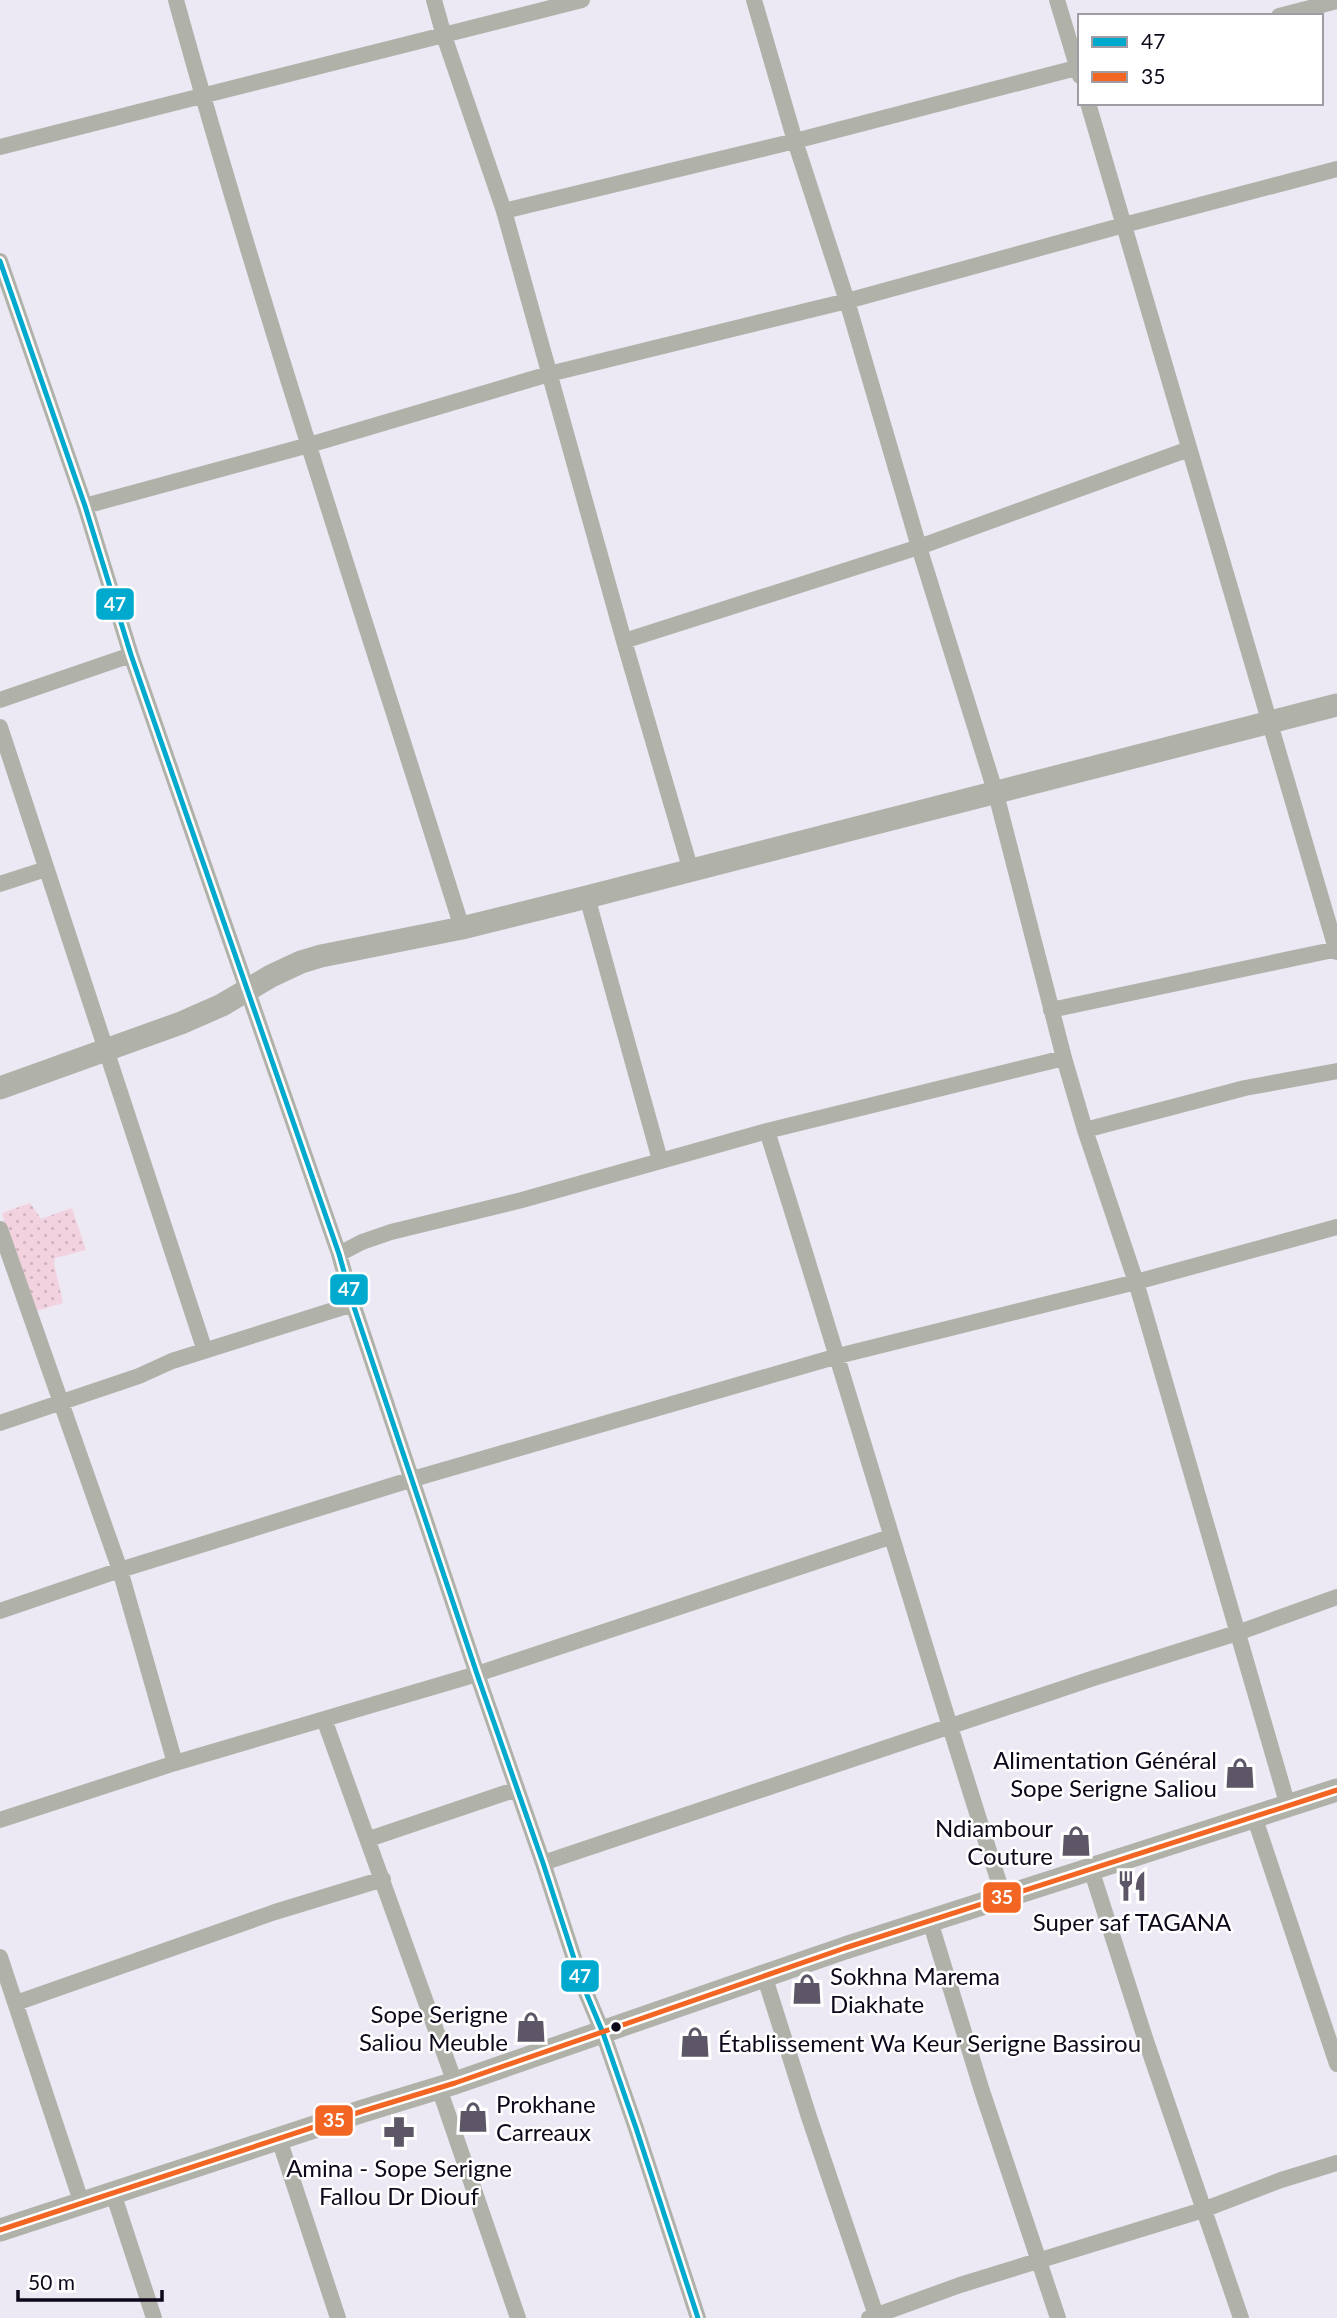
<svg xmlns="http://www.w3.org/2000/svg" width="1337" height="2318" viewBox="0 0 1337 2318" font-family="Lato,sans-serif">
<defs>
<pattern id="grass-dots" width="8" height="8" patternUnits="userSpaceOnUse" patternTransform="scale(1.75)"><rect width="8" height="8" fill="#f3d2df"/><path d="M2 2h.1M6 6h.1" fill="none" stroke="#cfb3bf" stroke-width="1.8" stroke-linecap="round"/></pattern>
</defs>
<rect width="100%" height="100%" fill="#ece8f4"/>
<path fill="url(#grass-dots)" d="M30 1203 41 1219 72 1208 86 1250 55 1258 54 1263 63 1303 33 1312 2 1213Z"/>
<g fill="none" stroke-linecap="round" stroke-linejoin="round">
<path stroke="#b0b2aa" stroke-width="16" d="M176 0C262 312 365 619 462 928
M434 0 444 36 504 211 624 641 691 871
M754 0 795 141 847 301 919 547 996 794 1064 1058 1085 1130 1136 1282 1288 1806
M1057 0 1080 76
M1279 16 1337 1
M1088 103 1337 952
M0 147 582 0
M504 211 795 141 1080 67
M0 261 85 506 131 655 339 1254 353 1304 477 1674 543 1863 582 1983 603 2033 636 2128 698 2318
M85 506 309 445 549 374 847 301 1124 225 1337 169
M624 641 919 547 1189 449
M0 700 131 655
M0 727 205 1351
M0 884 46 869
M587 897 660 1160
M1051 1010 1337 949
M1085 1130 1245 1088 1337 1071
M767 1131C848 1387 922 1643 1004 1898
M0 1229 120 1570 175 1763
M339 1254 362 1242 391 1232 522 1200 767 1131 1064 1058
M0 1423 139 1376 172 1361 353 1304
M0 1611 120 1570 413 1479 838 1356 1136 1282 1337 1227
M324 1719 455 2083
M1254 1816 1337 2064
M0 1820 175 1763 477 1674 890 1537
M369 1839 517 1789
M543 1863 1094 1678 1237 1633 1337 1597
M1091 1869 1146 2041 1241 2318
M930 1921 982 2091 1058 2318
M0 1957 82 2204
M764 1975 809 2117 877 2318
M16 2003 275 1912 383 1879
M439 2088 518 2318
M279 2139 338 2318
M113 2193 154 2318
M869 2318 960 2285 1203 2210 1281 2180 1337 2163"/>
<path stroke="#b0b1a9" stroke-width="23" d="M0 1088 181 1023 222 1005 271 976 301 962 321 956 462 928 587 897 1337 705
M0 2230 363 2111 455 2083 845 1948 1337 1790"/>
<defs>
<path id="bus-1" d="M0 261 85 506 131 655 339 1254 353 1304 477 1674 543 1863 582 1983 603 2033 636 2128 698 2318"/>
<path id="bus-2" d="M0 2230 363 2111 455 2083 845 1948 1337 1790"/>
</defs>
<use href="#bus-1" stroke="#fff" stroke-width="10"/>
<use href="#bus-2" stroke="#fff" stroke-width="10"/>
<use href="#bus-1" stroke="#00a9ce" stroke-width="5"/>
<use href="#bus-2" stroke="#f26522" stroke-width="5"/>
</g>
<defs>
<symbol id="shop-bare" viewBox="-9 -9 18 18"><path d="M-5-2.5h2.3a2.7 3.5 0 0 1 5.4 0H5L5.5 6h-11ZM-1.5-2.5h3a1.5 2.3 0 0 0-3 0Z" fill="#5c5666" stroke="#fff" stroke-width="2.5" paint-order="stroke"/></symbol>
<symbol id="restaurant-bare" viewBox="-9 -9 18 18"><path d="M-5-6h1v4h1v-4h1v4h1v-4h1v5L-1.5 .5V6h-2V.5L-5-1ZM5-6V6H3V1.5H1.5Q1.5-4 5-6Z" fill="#5c5666" stroke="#fff" stroke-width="2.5" paint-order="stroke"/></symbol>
<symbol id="pharmacy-bare" viewBox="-9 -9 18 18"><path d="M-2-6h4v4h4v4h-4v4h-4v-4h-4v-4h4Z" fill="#5c5666" stroke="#fff" stroke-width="2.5" paint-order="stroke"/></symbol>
</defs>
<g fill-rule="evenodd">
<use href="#shop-bare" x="1218" y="1751" width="44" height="44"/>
<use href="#shop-bare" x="1054" y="1819" width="44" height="44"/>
<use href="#restaurant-bare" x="1110" y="1864" width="44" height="44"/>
<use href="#shop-bare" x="785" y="1967" width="44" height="44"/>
<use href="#shop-bare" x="509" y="2005" width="44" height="44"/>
<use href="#shop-bare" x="673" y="2020" width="44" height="44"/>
<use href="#shop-bare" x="451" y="2095" width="44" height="44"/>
<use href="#pharmacy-bare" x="377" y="2110" width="44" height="44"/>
</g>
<circle fill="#0f071a" stroke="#fff" stroke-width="2.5" cx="616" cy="2027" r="6"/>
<g text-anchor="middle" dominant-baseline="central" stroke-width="5" stroke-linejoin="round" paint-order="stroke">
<g font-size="24" fill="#0f071a" stroke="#fff" text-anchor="end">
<text x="1217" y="1759">Alimentation Général<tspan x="1217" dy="28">Sope Serigne Saliou</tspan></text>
<text x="1053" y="1827">Ndiambour<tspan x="1053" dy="28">Couture</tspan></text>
<text x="1132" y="1921" text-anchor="middle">Super saf TAGANA</text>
<text x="830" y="1975" text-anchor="start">Sokhna Marema<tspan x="830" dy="28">Diakhate</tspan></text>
<text x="508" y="2013">Sope Serigne<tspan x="508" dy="28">Saliou Meuble</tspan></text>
<text x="718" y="2042" text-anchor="start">Établissement Wa Keur Serigne Bassirou</text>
<text x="496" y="2103" text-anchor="start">Prokhane<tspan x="496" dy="28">Carreaux</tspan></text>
<text x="399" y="2167" text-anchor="middle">Amina - Sope Serigne<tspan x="399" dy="28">Fallou Dr Diouf</tspan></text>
</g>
</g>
<g stroke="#fff" stroke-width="2.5">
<rect x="95" y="587" width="40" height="34" rx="7" fill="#00a9ce"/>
<rect x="329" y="1273" width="40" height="33" rx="7" fill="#00a9ce"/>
<rect x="982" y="1881" width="40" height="33" rx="7" fill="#f26522"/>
<rect x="560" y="1959" width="40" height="34" rx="7" fill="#00a9ce"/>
<rect x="314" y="2104" width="40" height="33" rx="7" fill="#f26522"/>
</g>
<g font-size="19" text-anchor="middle" font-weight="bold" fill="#fff">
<text x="115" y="611">47</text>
<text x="349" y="1296">47</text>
<text x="1002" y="1904">35</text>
<text x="580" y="1983">47</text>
<text x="334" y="2127">35</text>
</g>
<rect x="1078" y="14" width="245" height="91" fill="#ffffff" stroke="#9f9ca3" stroke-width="2"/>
<rect x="1092" y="37" width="35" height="10" fill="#00a9ce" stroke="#9f9ca3" stroke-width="2"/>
<text x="1141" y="49" font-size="21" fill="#0f071a">47</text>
<rect x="1092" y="72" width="35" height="10" fill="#f26522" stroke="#9f9ca3" stroke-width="2"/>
<text x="1141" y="84" font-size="21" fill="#0f071a">35</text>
<path d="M18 2290v10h144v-10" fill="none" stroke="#0f071a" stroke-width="3.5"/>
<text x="28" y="2290" font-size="21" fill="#0f071a" stroke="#ffffff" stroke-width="5" paint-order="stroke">50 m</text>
</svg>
